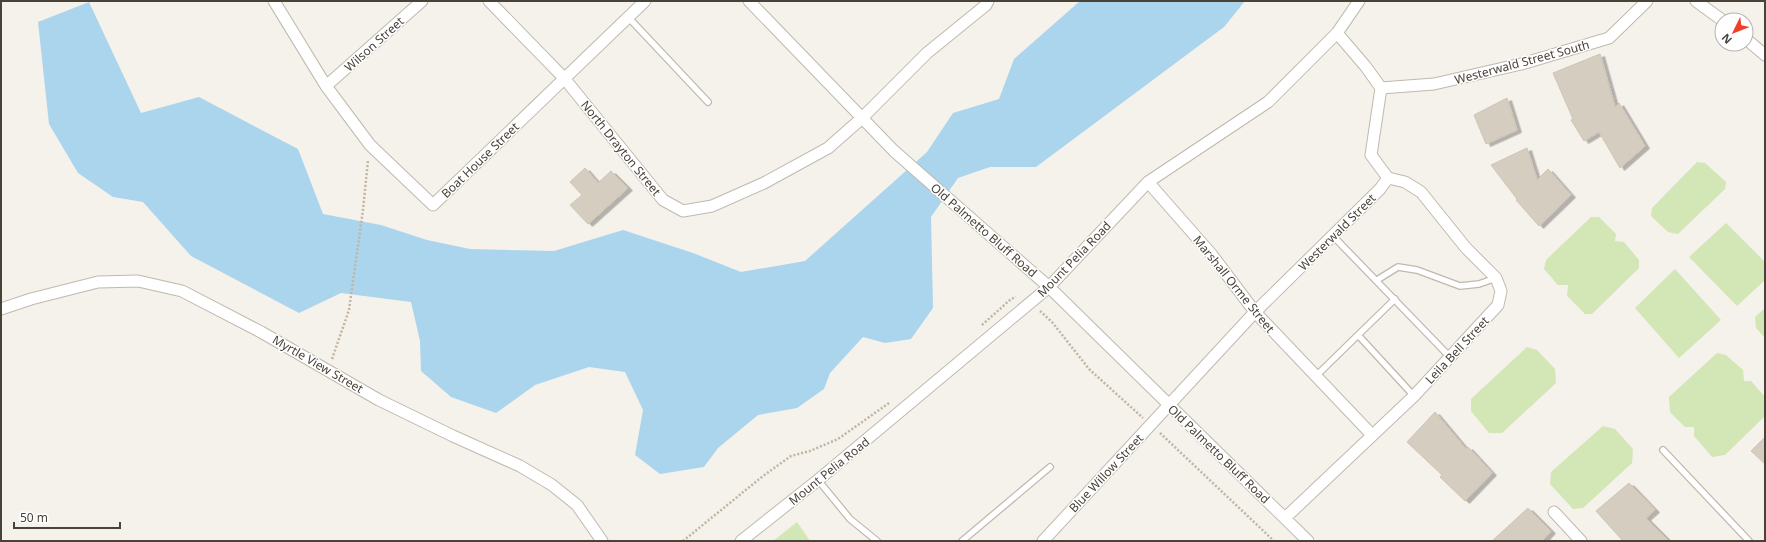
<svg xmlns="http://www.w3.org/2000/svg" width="1766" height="542" viewBox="0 0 1766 542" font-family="'Noto Sans',sans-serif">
<defs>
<filter id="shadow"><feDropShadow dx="4.5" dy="2.5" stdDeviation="0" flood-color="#0004"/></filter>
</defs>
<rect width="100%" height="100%" fill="#f5f1eb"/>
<path fill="#d2e6b6" d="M1697 162 1705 163 1726 182 1725 189 1678 234 1668 232 1651 216 1652 208Z
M1591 217H1599L1616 234 1615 241 1624 242 1639 260V268L1592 314H1585L1567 296 1568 285H1558L1544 269 1546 260Z
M1726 223 1765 262V280L1737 306 1689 257Z
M1675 269 1721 320 1679 358 1635 308Z
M1765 308V338L1756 328 1755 317Z
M1527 347 1537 350 1555 369 1556 383 1502 433H1489L1471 411V399Z
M1717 353 1726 355 1743 370 1744 381H1751L1765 397V416L1725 455 1712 457 1694 436V427H1685L1670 412 1669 397Z
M1603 426 1615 429 1633 449 1632 463 1583 508 1573 509 1550 484 1551 472Z
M797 522 810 541H773Z"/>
<path fill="#abd5ed" d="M1080 1H1245L1224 27 1036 167H990L958 178 931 217 933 308 911 339 885 343 863 337 830 373 824 389 797 408 758 415 718 448 704 467 660 474 635 455 643 410 625 372 589 367 535 385 496 413 451 397 421 371 420 341 411 302 341 293 299 313 191 256 143 202 113 197 78 173 49 124 38 22 89 2 141 113 199 97 298 149 323 214 381 225 427 240 470 249 554 251 623 230 693 253 741 272 805 261 927 152 953 113 999 99 1014 59Z"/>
<path fill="#d6cdc1" stroke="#d0c4b4" filter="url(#shadow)" d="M1600 54 1615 107 1619 103 1645 146 1620 168 1599 132 1584 141 1571 120 1573 119 1553 73Z
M1507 98 1517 130 1486 144 1474 115Z
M1527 148 1537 180 1548 169 1571 195 1539 226 1516 200 1517 199 1491 165Z
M585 168 598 183 611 171 628 188 588 224 570 205 582 195 570 182Z
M1435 412 1466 449 1468 447 1492 473 1465 501 1440 477 1442 475 1407 442Z
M1765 437V464L1751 451Z
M1629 483 1655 510 1646 518 1669 541H1623L1596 511Z
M1528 508 1551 531 1542 541H1492Z"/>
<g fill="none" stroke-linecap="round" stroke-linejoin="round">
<defs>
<path id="service" d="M628 17 708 102
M1333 236 1449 356
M1377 280 1398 267 1417 270 1460 286 1479 284 1496 278
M1395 299 1358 335 1414 396
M1316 376 1358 335
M1663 450 1749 541
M818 480 850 519 877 541
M962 541 1050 467"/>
<path id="minor" d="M274 1 326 86 370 145 433 205 645 1
M489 1 564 78 663 200 683 211 712 206 764 183 828 148 861 119 927 53 986 5 988 1
M749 1 894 151 1049 287 1308 541
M1696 1 1722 20
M1746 39 1765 55
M326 86 422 1
M1381 88 1434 84 1525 63 1609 38 1647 1
M1148 182 1212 255 1255 312 1372 435
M1 309 31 299 98 282 138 281 182 291 261 332 379 400 453 436 520 466 552 485 577 505 602 541
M1554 512 1581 541
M1285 518 1414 396 1498 305 1501 291 1496 278 1466 248 1421 192 1405 182 1388 178
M741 541 818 480 1049 287 1148 182 1268 102 1337 33 1359 1
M1043 541 1255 312 1380 189 1388 178 1371 155 1381 88 1366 67 1337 33"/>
</defs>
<use href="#service" stroke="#c0b9ae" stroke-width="8"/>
<use href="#minor" stroke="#c0b9ae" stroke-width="13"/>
<path stroke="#c1b4a0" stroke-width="2.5" stroke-dasharray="2 2" stroke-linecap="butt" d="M1040 311 1052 322 1089 369 1143 418
M982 325 1011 299 1016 297
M332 359 349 310 363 210 368 160
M1160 433 1274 541
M683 541 763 476 791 456 810 451 838 439 889 403"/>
<use href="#service" stroke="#fff" stroke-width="5.5"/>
<use href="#minor" stroke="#fff" stroke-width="11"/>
</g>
<g text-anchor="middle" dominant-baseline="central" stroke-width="3" stroke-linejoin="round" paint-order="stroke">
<g font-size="12" fill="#494239" stroke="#fff">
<text transform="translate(374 44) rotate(-42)">Wilson Street</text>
<text transform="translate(1522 62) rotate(-15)">Westerwald Street South</text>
<text transform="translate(621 148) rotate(51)">North Drayton Street</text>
<text transform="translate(480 160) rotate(-44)">Boat House Street</text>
<text transform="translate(984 230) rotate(41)">Old Palmetto Bluff Road</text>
<text transform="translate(1337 232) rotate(-45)">Westerwald Street</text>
<text transform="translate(1074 259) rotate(-46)">Mount Pelia Road</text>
<text transform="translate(1234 284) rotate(51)">Marshall Orme Street</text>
<text transform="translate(1457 350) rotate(-47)">Leila Bell Street</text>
<text transform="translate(318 364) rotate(30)">Myrtle View Street</text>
<text transform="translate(1219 454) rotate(44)">Old Palmetto Bluff Road</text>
<text transform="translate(829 471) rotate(-39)">Mount Pelia Road</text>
<text transform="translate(1106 473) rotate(-47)">Blue Willow Street</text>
</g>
</g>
<rect width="1766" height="542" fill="none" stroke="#494239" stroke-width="4"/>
<g transform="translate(1734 32) rotate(227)"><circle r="19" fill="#ffffff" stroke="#b6b3b0"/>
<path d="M0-3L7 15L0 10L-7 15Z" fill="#ef3f27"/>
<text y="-6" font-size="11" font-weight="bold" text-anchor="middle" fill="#494239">N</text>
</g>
<path d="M14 522v6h106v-6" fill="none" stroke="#494239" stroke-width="2"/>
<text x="20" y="522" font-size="12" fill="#494239" stroke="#ffffff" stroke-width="3" paint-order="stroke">50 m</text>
</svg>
